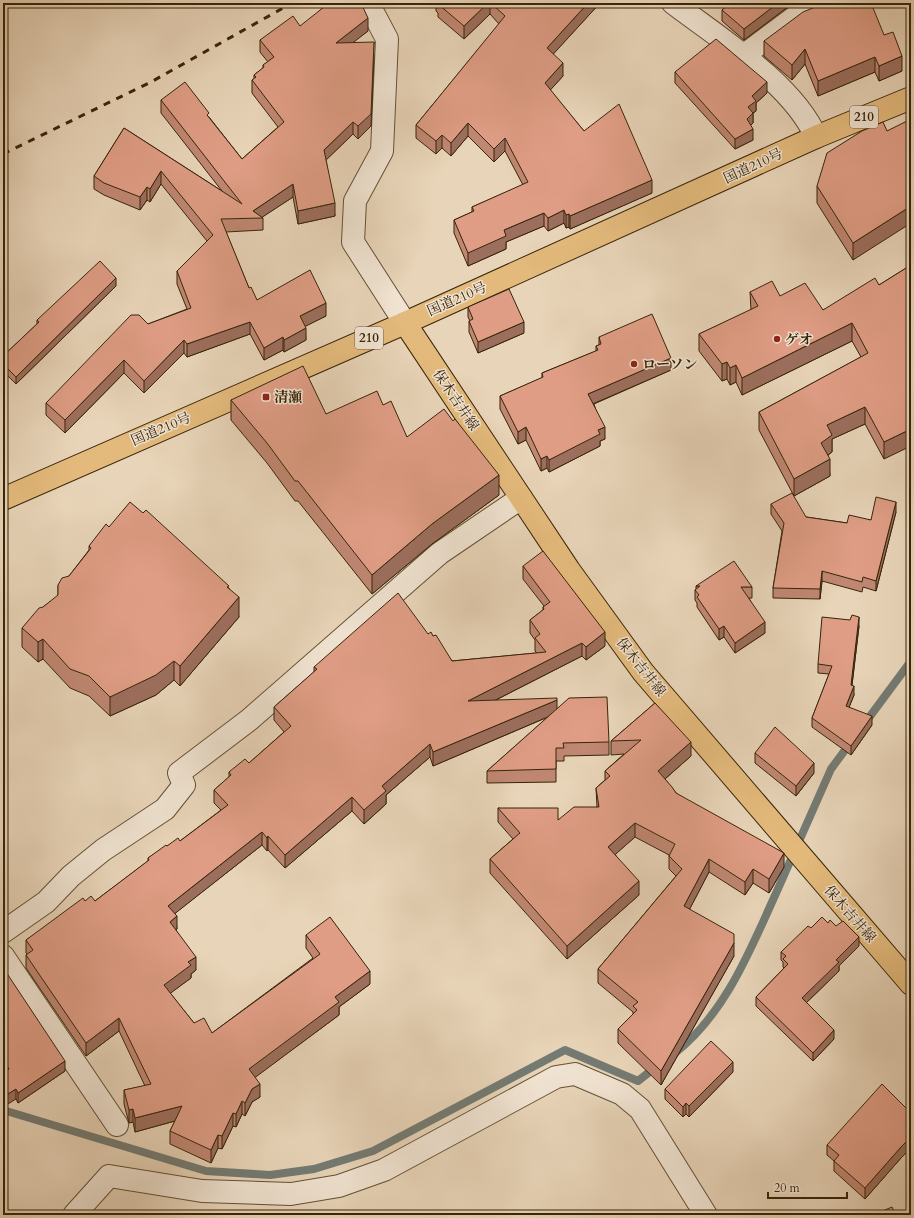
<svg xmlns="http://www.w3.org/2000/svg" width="914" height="1218" viewBox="0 0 914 1218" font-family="Cardo,'Noto Serif JP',serif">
<rect width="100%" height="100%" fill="#e8d4b8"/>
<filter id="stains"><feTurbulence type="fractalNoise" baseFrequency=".005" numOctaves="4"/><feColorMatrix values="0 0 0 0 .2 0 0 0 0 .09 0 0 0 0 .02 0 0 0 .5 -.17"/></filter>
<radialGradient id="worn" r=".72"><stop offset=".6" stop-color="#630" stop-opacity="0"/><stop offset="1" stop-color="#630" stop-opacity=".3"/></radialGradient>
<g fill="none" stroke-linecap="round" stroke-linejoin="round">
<path stroke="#747b73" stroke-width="8" d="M865 723 911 661
M675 1053C726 1013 751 948 777 891 795 850 813 809 831 769L851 742
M3 1110 206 1171 270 1175 314 1169 373 1151 565 1050 638 1081 657 1066"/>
<defs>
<path id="minor" d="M368 3 387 39 382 151 355 201 353 242 405 323
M673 3C719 38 793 84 816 137
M743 56 814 3
M3 932 46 902 71 876 103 850 165 809 184 785 179 773 249 720 440 553 521 498
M3 956 117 1125
M74 1215 109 1176 202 1191 291 1194 339 1186 384 1170 556 1077 575 1074 622 1094 640 1109 706 1215"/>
<path id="major" d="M405 323 569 570 643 672 911 984"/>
<path id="highway" d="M3 499 405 323 816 137 911 98"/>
</defs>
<use href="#minor" stroke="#635135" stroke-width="24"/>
<use href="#major" stroke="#372509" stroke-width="24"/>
<use href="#highway" stroke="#372509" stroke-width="24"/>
<use href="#minor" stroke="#f0e3d1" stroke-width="22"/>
<use href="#major" stroke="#e4ba7c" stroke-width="22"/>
<use href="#highway" stroke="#e4ba7c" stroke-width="22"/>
<path stroke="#372509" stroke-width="3" stroke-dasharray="7 7" stroke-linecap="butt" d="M3 154 151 82 292 3"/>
</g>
<path fill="#c08772" stroke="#372509" d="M436 3H600L553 54 563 76 550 90 584 131 652 193 570 229 569 227 566 228 564 223 548 231 544 226 506 242V249L468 266 454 233V220L472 212V207L523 185 505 151 494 162 468 136 451 156 442 148 436 154 416 138V125L499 24 490 14 464 39 438 17V13L436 11Z
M730 3H793L744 40 722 21V10Z
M300 26 368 31 353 42 374 54 371 126 358 139 353 134 326 160 335 216 298 224 293 197 262 217 263 218V230L226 232 249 288 257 300 326 316 305 326 306 340 284 352 283 350 264 360 250 334 187 357 184 353 144 393 124 373 65 433 46 415V403L148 324 187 309 177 284V271L207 241 161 184 150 202 147 200 140 210 104 195 94 189V176L124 128 222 191 161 113V100L209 117 242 159 278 127 252 93V80L254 79V75L263 68V65L268 62 260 52V40Z
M884 35 902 71 879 81 875 72 818 96 805 64 792 80 764 56V41Z
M675 72 767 93 756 103V111L753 113V123L750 126 753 140 735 149 675 83Z
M887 131 853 260 817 203V186Z
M911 265 884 459 865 424 832 439V452L828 455 830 476 794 496 759 430V412L861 357 852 341 742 395 736 382 730 385 727 379 722 381 699 351V334L751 310 750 292 780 296 823 310 879 285Z
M116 286 16 384 3 371V356L37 324V320Z
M468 307 524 333 478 353 469 332V321H470L468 317Z
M599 337 671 370 594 404 605 439 600 441V446L549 472 547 468 541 471 526 440 518 444 500 409V396L542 378V373L596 351V346L599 345Z
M231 400 326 414 383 405 407 437 499 495 432 544 372 594 298 501H295L267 463 231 420Z
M771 504 806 517 847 523 871 520 896 512 876 591 863 587 862 592 822 581 820 599 773 598V588L782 531 771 514Z
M109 527 229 588 239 617 180 686 174 680 156 695 110 716 89 696 70 688 43 659 38 662 22 647V628L43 607 58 596V585L69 576 89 550V546Z
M523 566 605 646 586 660 582 656 496 700 557 709 609 742V755L564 756V761H556V782L487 783V771L548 717 433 766 430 757 386 795V804L364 824 352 811 285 868 268 850 267 851 262 845 175 913 177 929 176 930 196 970 191 974V978L170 993 194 1023 212 1033 313 958 306 948V935L370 984 339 1007V1015L255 1077 260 1097 252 1102 245 1116 242 1114 236 1127 233 1126 222 1149 218 1148 211 1163 170 1144V1131L175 1121 135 1132 133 1122 129 1123 124 1104V1090L145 1086 119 1031 86 1056 26 968V955L27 954 26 953V940L85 901H95L148 861V858L167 846 180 841 221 810 214 803V790L229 777V772L249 763 284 732 274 720V707L314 672V667L428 634 433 636 452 661 537 653 535 651V640L530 633V620L543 610V607L544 606 523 579Z
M696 586 752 587V598H749L765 633 735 653 724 637 719 640 697 607V603L695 600V590L696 589Z
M859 626 852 685 854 695 849 707 872 725 851 755 812 727V718L829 674 818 673V664Z
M655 703 691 756 665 779 676 793 784 867 769 893 753 883 745 895 709 872 689 910 734 956 661 1085 618 1043V1029L633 1014V1012L598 983V969L676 876 669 869V855L635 837 615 854 639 895 567 959 490 873V859L513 839 498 822V808L558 820 597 807 596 788 605 780V771L624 754 611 755V741Z
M755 753 814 773 796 796 755 763Z
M828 923 836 926 859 946 839 966V971L806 1003 834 1039 813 1061 756 1006V997L784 968 783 967V962L781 960V952L811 928Z
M3 974 65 1071 18 1103 16 1099 5 1072 3 1070Z
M733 1072 689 1117 686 1114 683 1117 665 1099V1089Z
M827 1145 901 1158 865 1199 834 1171V1161L827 1155Z"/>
<path fill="#9c6e5d" stroke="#372509" d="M488 3H490V14L464 39V26Z
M588 3H600L547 61V48Z
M778 3H793L744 40V29Z
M368 18V31L336 56V43Z
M374 42 371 126 358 139V126Z
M805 49V64L792 80V65Z
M902 56V71L879 81V66Z
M875 57V72L818 96V81Z
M563 63V76L545 96V83Z
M767 82V93L756 103V111L753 113V123L747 129V119L748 107 752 96Z
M353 122V134L324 162V150Z
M468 123V136L451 156V143Z
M753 129V140L735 149V139Z
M442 135V148L436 154V141Z
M505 138V151L494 162V149Z
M161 171V184L150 202V189Z
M652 180V193L570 229V216Z
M293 184V197L261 218 253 211Z
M147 187V200L140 210V197Z
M335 203V216L298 224V211Z
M911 206V223L853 260V243Z
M564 210V223L548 231V218Z
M544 213V226L506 242V249L468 266V253L504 230Z
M569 214V227L566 228V215Z
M116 278V286L16 384V377Z
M326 303V316L300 329V316Z
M250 322V334L187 357V344Z
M524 322V333L478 353V342Z
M852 323V341L742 395V378Z
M306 328V340L284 352V340Z
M283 337V350L264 360V348Z
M184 340V353L144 393V381Z
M671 358V370L588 406V394Z
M124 360V373L65 433V420Z
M727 362V379L722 381V364Z
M736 365V382L730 385V368Z
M865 407V424L832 439V452L821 460V443L827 425Z
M526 427V440L518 444V432Z
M605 427V439L600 441V446L549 472V460L598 430Z
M911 429V446L884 459V442Z
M547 456V468L541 471V459Z
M830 459V476L794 496V479Z
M499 475V495L432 544 372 594V575L432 524Z
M896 502V512L876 591V581Z
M822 571V581L820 599V589Z
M239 597V617L180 686V666Z
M859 617V626L851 693V685Z
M765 622V633L735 653V643Z
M724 626V637L719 640V629Z
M605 632V646L586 660V647Z
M43 639V659L38 662V642Z
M582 643V656L468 714V701Z
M174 661V680L156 695 110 716V697Z
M854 686V695L846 715V706Z
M557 700V713L433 766V752Z
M872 716V725L851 755V746Z
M691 742V756L658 785V771Z
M430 744V757L386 795V804L364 824V810L382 786Z
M814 763V773L796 796V786Z
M352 797V811L285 868V855Z
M635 823V837L608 861V847Z
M262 832V845L168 919V906Z
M268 836V850L267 851V838Z
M784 853V867L769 893V879Z
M709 859V872L684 920V906Z
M753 869V883L745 895V882Z
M639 881V895L567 959V946Z
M177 916V929L170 935V922Z
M859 937V946L839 966V971L802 1007V998L836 960Z
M734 943V956L661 1085V1071Z
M196 957V970L191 974V978L164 998V985L188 962Z
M370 971V984L339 1007V1015L249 1082V1069L335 997Z
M119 1018V1031L86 1056V1043Z
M834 1030V1039L813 1061V1053Z
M65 1061V1071L18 1103V1093Z
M733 1062V1072L689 1117V1106Z
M260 1084V1097L252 1102 245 1116V1103L252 1089Z
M16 1089V1099L3 1107V1097Z
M242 1101V1114L236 1127V1114Z
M686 1103V1114L683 1117V1107Z
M182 1106V1119L135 1132V1118Z
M133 1109V1122L129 1123V1110Z
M233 1113V1126L222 1149V1136Z
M218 1135V1148L211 1163V1150Z
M911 1137V1148L901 1158 865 1199V1188L901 1147Z"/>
<path fill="#df9d85" stroke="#372509" d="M329 3H361L368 18 336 43 374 42 371 114 358 126 353 122 324 150 335 203 298 211 293 184 253 211 263 218 221 219 249 288 251 287 257 300 310 270 326 303 300 316 306 328 284 340 283 337 264 348 250 322 187 344 184 340 144 381 124 360 65 420 46 403 131 315H139L148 324 191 308 177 271 213 235 161 171 150 189 147 187 140 197 104 183 94 176 124 128 242 204 161 100 185 82 209 113 207 115 242 159 284 122 252 80 256 77 254 75 264 67 263 65 274 57 260 40 293 16 300 26Z
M439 3H488L464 26 438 4Z
M491 3H588L547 48 563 63 545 83 584 131 619 104 652 180 570 216 569 214 566 215 564 210 548 218 544 213 504 230 506 236 468 253 454 220 474 211 472 207 528 182 505 138 494 149 468 123 451 143 442 135 436 141 416 125 505 16Z
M730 3H778L744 29 722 10Z
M825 3H871L884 35 893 32 902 56 879 66 875 57 818 81 805 49 792 65 764 41 803 12Z
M716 39 767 82 752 96 756 101 748 107 753 113 747 119 753 129 735 139 675 72Z
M911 119V206L853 243 817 186 827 153 862 131 883 122 887 131Z
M100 261 116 278 16 377 3 364V356L39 322 37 320Z
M911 265V429L884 442 865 407 827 425 832 435 821 443 830 459 794 479 759 412 868 353 852 323 742 378 736 365 730 368 727 362 722 364 699 334 758 306 750 292 772 281 780 296 805 283 823 310 875 278 879 285Z
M509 289 524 322 478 342 469 321 473 319 468 307Z
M652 314 671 358 588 394 605 427 598 430 600 434 549 460 547 456 541 459 526 427 518 432 500 396 543 377 542 373 598 350 596 346 601 344 599 337Z
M303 366 326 414 377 391 383 405 391 401 407 437 444 409 453 421 455 419 499 475 432 524 372 575 298 481H295L267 443 231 400Z
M792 493 806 517 847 523 849 515 871 520 876 497 896 502 876 581 863 577 862 582 822 571 820 589 773 588 784 523 771 504Z
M130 502 143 513 146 510 229 586 227 587 239 597 180 666 174 661 156 675 110 697 89 676 70 669 43 639 38 642 22 628 39 608 43 607 58 595V585L62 578 69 576 91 548 89 546 106 524 109 527Z
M543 551 605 632 586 647 582 643 468 701 557 698V700L433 752 430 744 382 786 386 791 364 810 352 797 285 855 268 836 267 838 262 832 168 906 177 916 170 922 196 957 188 962 191 965 164 985 194 1023 204 1018 212 1033 320 954 306 935 330 917 370 971 335 997 339 1002 249 1069 260 1084 252 1089 245 1103 242 1101 236 1114 233 1113 222 1136 218 1135 211 1150 170 1131 182 1106 135 1118 133 1109 129 1110 124 1090 151 1084 119 1018 86 1043 26 955 33 950 26 940 83 898 85 901 91 896 95 901 149 860 148 858 166 845 167 846 178 838 180 841 228 805 214 790 231 775 229 772 245 759 249 763 291 726 274 707 317 669 314 667 398 593 428 634 431 632 433 636 436 635 452 661 546 652 535 638 540 634 530 620 544 609 543 607 550 602 523 566Z
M734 561 752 587H741L765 622 735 643 724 626 719 629 697 597 699 595 695 590 700 586H696Z
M852 615 859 617 851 685 854 686 846 706 872 716 851 746 812 718 832 666 818 664 822 617 850 620Z
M607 697 609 742 563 743 564 748H556V769L487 771 569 698Z
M655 703 691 742 658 771 672 787 676 793 784 853 769 879 753 869 745 882 709 859 684 906 734 934V943L661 1071 618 1029 637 1010 633 1006 638 1002 598 969 682 869 669 856 675 844 635 823 608 847 639 881 567 946 490 859 520 833 498 808H558V820L574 807H599L596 788 610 776 605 771 641 740 611 741Z
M775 727 814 763 796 786 755 753Z
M822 917 828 923 830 920 836 926 843 921 859 937 836 960 839 962 802 998 834 1030 813 1053 756 997 788 964 783 959 786 956 781 952 808 926 811 928Z
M6 972 65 1061 18 1093 16 1089 3 1097V1074L9 1069 3 1060V1054L5 1052 3 1049V974Z
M711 1041 733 1062 689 1106 686 1103 683 1107 665 1089Z
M882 1084 911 1113V1137L901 1147 865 1188 834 1161 839 1155 827 1145Z
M892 1207 896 1215H873Z"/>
<g fill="#8f2418" stroke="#f0e3d1" stroke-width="1.5">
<circle cx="777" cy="339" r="4"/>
<circle cx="634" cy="364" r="4"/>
<rect x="262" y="393" width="8" height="8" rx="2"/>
</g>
<g text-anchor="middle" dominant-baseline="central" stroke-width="3" stroke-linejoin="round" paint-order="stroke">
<g fill="#f0e3d1" stroke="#6e5e45" stroke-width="1">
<rect x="850" y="106" width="28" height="22" rx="3"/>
<rect x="355" y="327" width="28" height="22" rx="3"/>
</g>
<g font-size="13" font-weight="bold" fill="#372509">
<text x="864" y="117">210</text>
<text x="369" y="338">210</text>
</g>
<g font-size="14" fill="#372509" stroke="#f0e3d1">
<text transform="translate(753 166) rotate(-25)">国道210号</text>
<text transform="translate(457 299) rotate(-24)">国道210号</text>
<text transform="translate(456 400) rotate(56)">保木吉井線</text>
<text transform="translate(161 429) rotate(-23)">国道210号</text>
<text transform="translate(641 667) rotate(52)">保木吉井線</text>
<text transform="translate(850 914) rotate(49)">保木吉井線</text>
</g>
<g font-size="14" font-weight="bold" fill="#372509" stroke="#f0e3d1" text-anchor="start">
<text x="785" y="339">ゲオ</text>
<text x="642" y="364">ローソン</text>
<text x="274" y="397">清瀬</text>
</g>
</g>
<rect width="914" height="1218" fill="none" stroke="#e8d4b8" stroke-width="16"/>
<rect x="4" y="4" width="906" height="1210" fill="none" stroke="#372509" stroke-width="2"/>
<rect x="8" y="8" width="898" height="1202" fill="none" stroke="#372509"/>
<path d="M768 1192v6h79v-6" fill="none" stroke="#372509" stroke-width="2"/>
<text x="774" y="1192" font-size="12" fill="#372509" stroke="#f0e3d1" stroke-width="3" paint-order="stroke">20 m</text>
<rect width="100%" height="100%" filter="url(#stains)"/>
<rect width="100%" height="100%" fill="url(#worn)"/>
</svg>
